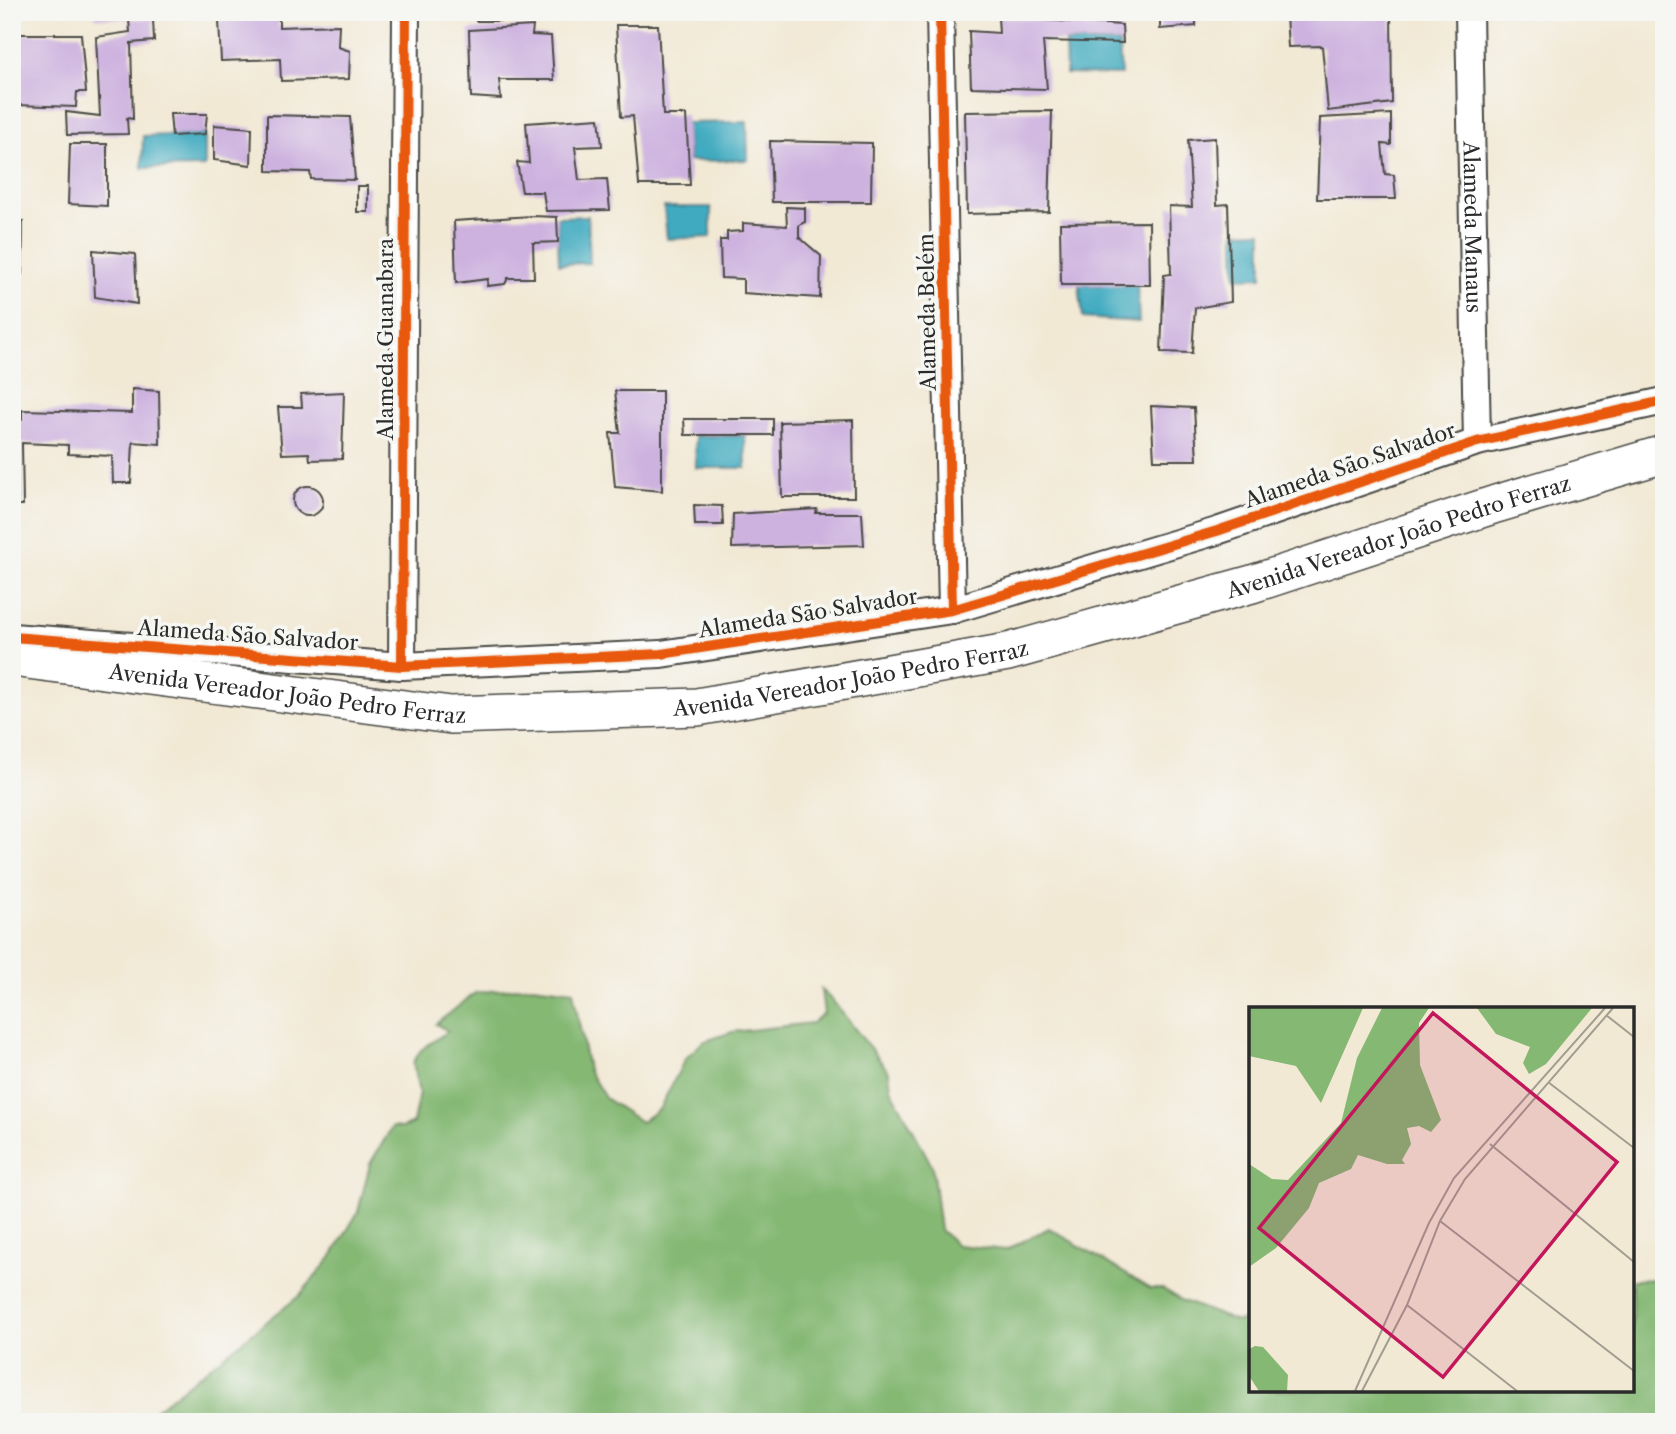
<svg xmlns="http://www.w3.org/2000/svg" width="1676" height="1434" viewBox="0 0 1676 1434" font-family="'Libre Caslon Text',serif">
<rect width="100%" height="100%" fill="#f6f6f2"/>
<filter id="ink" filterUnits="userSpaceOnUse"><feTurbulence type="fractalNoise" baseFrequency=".0143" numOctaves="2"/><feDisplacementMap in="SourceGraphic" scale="14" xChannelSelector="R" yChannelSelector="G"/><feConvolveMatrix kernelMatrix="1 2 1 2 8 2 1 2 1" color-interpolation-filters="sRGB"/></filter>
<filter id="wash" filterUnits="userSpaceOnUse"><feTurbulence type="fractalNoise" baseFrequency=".00686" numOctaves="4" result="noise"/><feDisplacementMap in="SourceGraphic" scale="28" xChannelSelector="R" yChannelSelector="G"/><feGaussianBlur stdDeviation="1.57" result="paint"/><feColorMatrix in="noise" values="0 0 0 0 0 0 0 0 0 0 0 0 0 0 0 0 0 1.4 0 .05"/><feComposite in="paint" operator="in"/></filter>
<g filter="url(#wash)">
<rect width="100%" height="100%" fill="#f2e9d5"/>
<path fill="#84b873" stroke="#58724f" stroke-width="2" d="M532 986 573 991 588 1070 605 1098 641 1122 660 1108 685 1059 703 1042 732 1032 812 1023 824 1013 821 990 832 1000 889 1072 891 1089 932 1166 940 1230 957 1245 1006 1250 1049 1228 1151 1289H1163L1183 1301 1237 1322 1251 1318V1390H1632V1280L1664 1279V1422H140L299 1296 331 1258 358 1212 370 1164 392 1127 402 1128 413 1123 419 1093 413 1063 421 1050 448 1031 436 1024 475 993Z"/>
<path fill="#41aac0" stroke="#366a76" stroke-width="2" d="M1065 42 1119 43 1121 75 1066 74Z
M747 122 748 160 689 161 686 123Z
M205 134V167L142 168 143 136Z
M664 207H711V237L667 239Z
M588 216 590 263 559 264 557 217Z
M1262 231V277L1236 278 1235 232Z
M1079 285H1137L1139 322 1083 318Z
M695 436H745L746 468H696Z"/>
<g id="blocks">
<path fill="#cdb2df" d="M95 12H129V19L95 18Z
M475 12H536V21H476Z
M1053 12H1081V16L1053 17Z
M1160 12H1196V26L1160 29Z
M1346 12H1391L1392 103 1328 111 1322 46 1288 47 1286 15Z
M998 17 1122 25 1123 43 1043 41 1047 89 971 87 969 31 999 33Z
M279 18V27L339 25 338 47 350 51 349 79 281 81 280 59 221 61 219 21Z
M129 19H153L154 41 131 43 133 119 127 118 128 134 67 135 66 112 100 116 96 37 130 32Z
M616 25H658L663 115H686L690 185H639L633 116 621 117Z
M533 26 532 35 551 36 554 80H499L501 99 471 97 469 30Z
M12 34H81L86 92H77L76 107 17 105 20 141H12Z
M1052 111 1049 212 967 214 965 112Z
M170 114H207L205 134 172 136Z
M1391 114V145L1382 144 1385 174 1394 175 1396 199H1317L1320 118Z
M267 115 350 117 355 180 311 179 310 172 267 171Z
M599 118 602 146 575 147 579 180 607 179 610 210 546 211 543 192H522L517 162 529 163 526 123Z
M214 125 252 128 251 165 214 160Z
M1215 138 1217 205 1228 204 1231 302 1195 308 1192 353 1161 352 1164 275 1171 274 1169 206 1192 207 1188 140Z
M770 141 872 143 871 202H772Z
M70 144H107V206L68 204Z
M357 186H368V212H357Z
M786 207 805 208V222L799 225V237L821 256 820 298 743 293V279L721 278 720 240H727V232L743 231V223L787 226Z
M532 216 557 217 558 242 533 243 534 278H508L505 284 487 286 488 279 456 283 454 221Z
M12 220 23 221 22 274 12 273Z
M1149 222 1150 285H1061L1060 223Z
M93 250 135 254 137 304 95 297Z
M12 306H21V355H12Z
M132 389 159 391 160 444 133 442 131 483H113L112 456 68 454V445L22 443 23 505H12V419H22V410L132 413Z
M615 391H662V491L615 487 610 433H620Z
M344 392 342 459 310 460 309 453 282 454 278 407H302L301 394Z
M1151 406 1194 408 1197 460H1154Z
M684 419H773V435H685Z
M853 420 854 497H782L780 422Z
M293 501a15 15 0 1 1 30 0a15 15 0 1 1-30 0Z
M694 505 722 506 723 525H695Z
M817 509 816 513H862L864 545 732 548 733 514Z"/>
</g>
</g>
<g filter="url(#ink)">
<use href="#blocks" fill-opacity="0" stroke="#494844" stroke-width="2"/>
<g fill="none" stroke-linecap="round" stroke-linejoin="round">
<defs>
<g id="minor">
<path d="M940 12 952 610"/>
<path id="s1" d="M1469 12 1477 442"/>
<path d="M12 637 402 666 661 654 952 610 1217 531 1477 442 1664 401"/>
<path d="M402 666 406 12"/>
</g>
<g id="secondary">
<path id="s2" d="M12 658 451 715 697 707 1008 652 1252 584 1496 504 1664 454"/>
</g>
</defs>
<use href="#minor" stroke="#494844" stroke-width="30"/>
<use href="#secondary" stroke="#494844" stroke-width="40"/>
<use href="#minor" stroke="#fff" stroke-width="26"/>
<use href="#secondary" stroke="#fff" stroke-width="37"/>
<defs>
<path id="cycleway" d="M940 12 952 610
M12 637 402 666 661 654 952 610 1217 531 1477 442 1664 401
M402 666 406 12"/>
</defs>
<use href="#cycleway" stroke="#f6f6f2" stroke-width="15"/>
<use href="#cycleway" stroke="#e8590c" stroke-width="10"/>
</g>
</g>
<g text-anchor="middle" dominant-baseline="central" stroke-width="7" stroke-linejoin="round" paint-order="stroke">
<g font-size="21" fill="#2b2b2b" stroke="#f6f6f2">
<text stroke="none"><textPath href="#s1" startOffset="215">Alameda Manaus</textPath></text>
<text transform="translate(927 312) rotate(-91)">Alameda Belém</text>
<text transform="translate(385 339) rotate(-90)">Alameda Guanabara</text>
<text transform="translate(1350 465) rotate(-19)">Alameda São Salvador</text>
<text stroke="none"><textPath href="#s2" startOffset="1412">Avenida Vereador João Pedro Ferraz</textPath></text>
<text transform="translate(808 613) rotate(-9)">Alameda São Salvador</text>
<text transform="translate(248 635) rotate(4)">Alameda São Salvador</text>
<text stroke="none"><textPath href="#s2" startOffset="845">Avenida Vereador João Pedro Ferraz</textPath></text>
<text stroke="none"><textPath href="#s2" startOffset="278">Avenida Vereador João Pedro Ferraz</textPath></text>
</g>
</g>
<g transform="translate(1249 1007)">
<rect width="385" height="385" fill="#f2e9d5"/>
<path d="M0 1H114L72 96 47 59 0 49ZM133 1H180L170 16 171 58 192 113 182 125 170 119 158 121 162 137 153 153 156 157H138L109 148 102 162 70 176 60 201 27 241 0 260V157L23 172 39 173 92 116 108 51ZM228 1H343L297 57 280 67 274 56 281 40 247 27ZM6 339 14 340 39 368 38 384H10L0 369V342Z" fill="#84b873"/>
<path fill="none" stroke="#a29d91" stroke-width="2" d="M357 8 385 30M299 75 385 141M241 137 385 255M191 214 385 364M158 298 268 384M106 384 180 216 205 171 356 1M113 384 158 298 191 214 216 172 364 1"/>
<path fill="#c2185b" fill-opacity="0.15" stroke="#c2185b" stroke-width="3.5" d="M184 6 368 155 194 370 10 221Z"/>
<rect width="385" height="385" fill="none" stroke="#2b2b2b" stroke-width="3.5"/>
</g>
<rect width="1676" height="1434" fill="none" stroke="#f6f6f2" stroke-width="42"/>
</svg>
